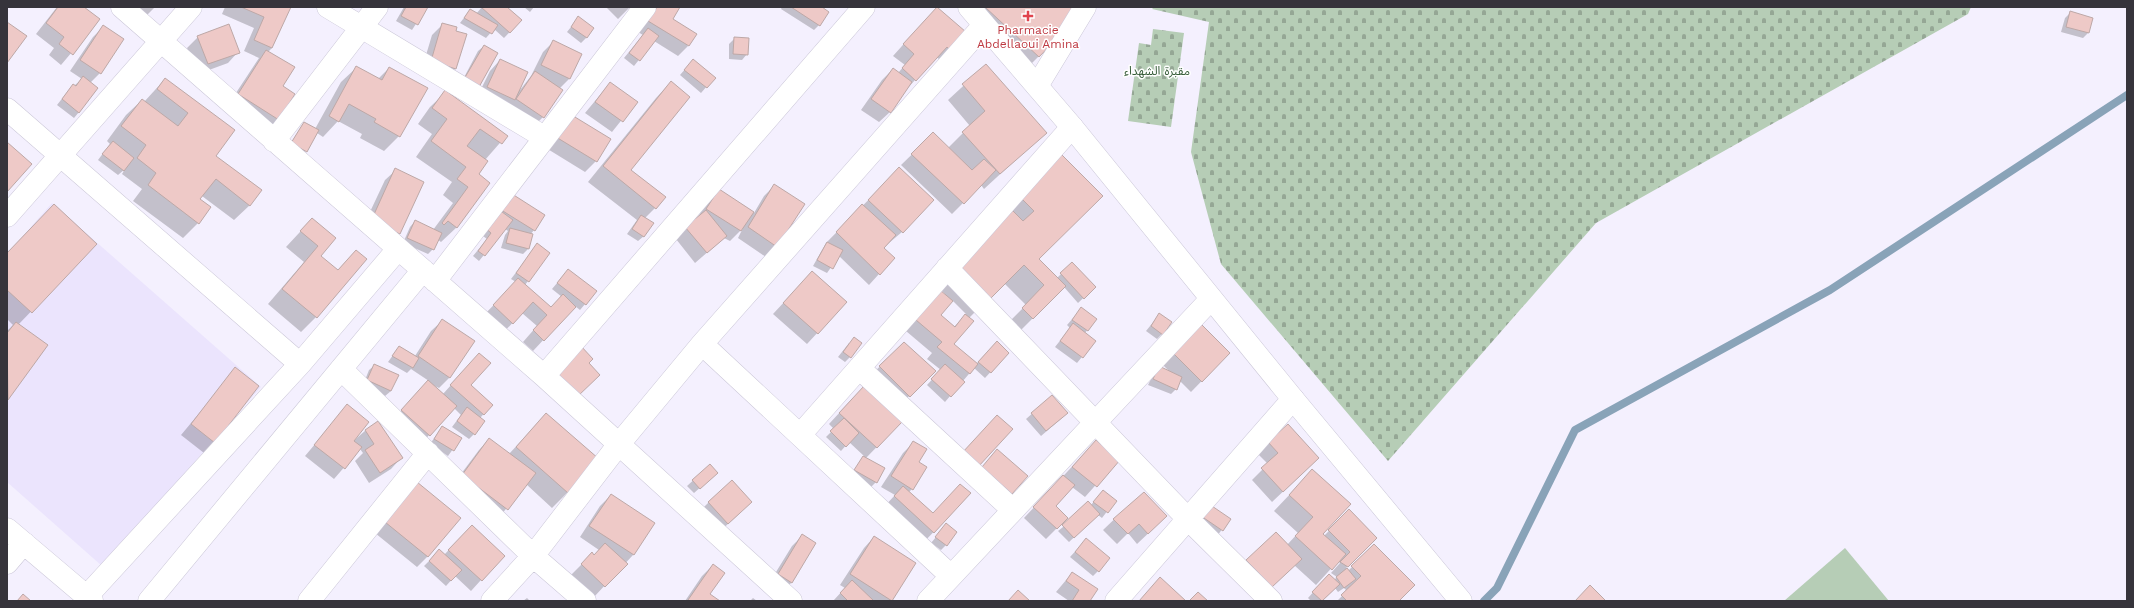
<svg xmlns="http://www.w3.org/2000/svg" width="2134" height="608" viewBox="0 0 2134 608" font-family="'Work Sans','Noto Sans Arabic',sans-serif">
<defs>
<pattern id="cemetery-stones" width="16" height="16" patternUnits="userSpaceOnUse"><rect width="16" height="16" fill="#b6cdb6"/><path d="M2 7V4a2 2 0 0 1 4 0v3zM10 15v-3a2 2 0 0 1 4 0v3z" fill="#95a795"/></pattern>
</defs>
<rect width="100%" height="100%" fill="#f4f0fe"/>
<path fill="#ebe4fd" d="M52 203 261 387 102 566 7 482V254Z"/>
<path fill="url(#cemetery-stones)" d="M1154 7H1971L1968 14 1596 223 1388 461 1221 264 1191 152 1209 22 1152 9Z
M1153 29 1184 33 1171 127 1128 121 1139 43 1151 45Z"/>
<path fill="#b6cdb6" d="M1845 548 1889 601H1784Z"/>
<path fill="#0003" fill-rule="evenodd" d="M57 7H82L99 20 61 65 49 55 54 48 36 34Z
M127 7H155L143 19Z
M225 7H290L272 48 268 52 281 86 278 120 267 130 228 105 259 58 244 51 254 28 222 14Z
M404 7H427L412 30 396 21Z
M482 7H506L521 20 504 38 494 29 486 38 460 23 470 10 476 14Z
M524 7H534L530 12Z
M606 7H630L618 19Z
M653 7H679L671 19 688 46 678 56 654 41 634 66 624 58 643 35 638 32Z
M782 7H821L819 25 814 30 781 9Z
M973 7H1079L1039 56 1024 71Z
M2071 12 2092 18 2088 33 2083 38 2061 32 2065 18Z
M578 18 587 37 581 43 567 32Z
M927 18 949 49 939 59 936 57 905 91 890 112 879 122 861 110 882 80 893 69 898 73 905 65 893 56Z
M443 24 454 32 455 69 445 79 421 72 432 35Z
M104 26 100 73 90 83 79 112 74 118 57 105 68 91 82 79 70 71 93 37Z
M198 37 238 52 228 63 198 74 187 48Z
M735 38 747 54 742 60 729 59V44Z
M554 41 570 78 559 89 561 91 543 117 532 128 477 97 490 71 500 60 520 90 531 76 543 52Z
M484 46 497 53 460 85 478 51Z
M693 60 714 78 701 93 680 75Z
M986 65 1045 133 984 189 981 185 952 214 901 165 933 134 948 148 970 126 948 100Z
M357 67 378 79 389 68 399 136 384 151 360 138 362 134 338 121 323 137 317 133 301 157 287 149 304 123 315 129 341 82Z
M165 79 233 131 214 156 250 205 234 220 202 196 199 200 198 223 183 238 133 201 142 189 122 174 125 169 118 175 98 160 110 144 107 141 126 115 142 100 144 102Z
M671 82 630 170 655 208 645 218 644 236 638 241 627 234 637 220 588 182 656 98Z
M610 83 636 102 612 132 585 113Z
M446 92 506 136 485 160 457 227 441 242 437 239 433 249 428 254 403 243 410 227 415 221 433 230 453 203 443 195 452 182 416 157 432 134 418 124 430 107Z
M570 116 596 161 585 172 546 148Z
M1057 152 1038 259 1057 278 1072 263 1095 287 1078 303 1064 287 1014 337 1004 327 1026 305 1004 283 969 318 952 345 976 364 992 348 1008 353 985 378 974 368 945 402 927 385 941 370 927 359 932 353 906 331 930 302 945 294 936 285ZM952 300 966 314 954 327 939 315Z
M396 170 399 233 389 244 361 231 385 180Z
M889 179 902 232 883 248 879 274 869 285 839 256 827 273 813 266 826 243Z
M774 186 776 246 766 257 738 238 743 228 730 241 724 238 695 263 676 239 696 220 708 201 719 190 754 213 764 196Z
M498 204 534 230 530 235 528 249 523 254 501 248 505 235 508 231 505 229 479 261 473 256 487 239 479 233Z
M312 219 335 238 319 256 337 271 356 251 316 317 301 332 268 304 304 262 286 247Z
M96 244 18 325 47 346 7 400V331L13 325 7 319V254Z
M537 245 549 253 525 285 551 309 562 297 552 289 568 270 596 291 580 310 575 306 533 351 523 342 537 326 522 313 502 334 483 316 516 282 511 279Z
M812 272 846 302 807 344 773 314Z
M1081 309 1096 319 1085 333 1095 341 1077 363 1055 347 1070 328 1067 325Z
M1159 315 1162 334 1157 339 1146 331Z
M442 321 450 377 439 388 430 384 443 394 469 365V385L492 405 480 418 474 434 469 439 452 427 461 415 454 408 419 446 391 422 429 381 411 369 407 373 388 362 399 347 415 356 431 331Z
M1199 324 1229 353 1191 392 1180 381 1176 389 1171 394 1148 385 1154 373H1171L1161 363Z
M849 343 850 357 845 362 838 357Z
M904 343 935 371 898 407 869 377Z
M375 365 391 391 385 396 363 385 369 370Z
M236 369 214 442 204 453 181 435Z
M1052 396 1062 418 1041 436 1026 419Z
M853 398 901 422 866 458 876 482 871 487 850 476 864 456 849 442 841 451 826 437 834 429 829 424Z
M347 406 351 443 366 430 401 458 391 469 369 483 355 461 363 453 360 449 334 479 305 456Z
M546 414 568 492 552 508 526 484 497 520 452 486 479 450 489 439 509 454Z
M1288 425 1307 469 1272 502 1252 480 1268 464 1258 454Z
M442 427 461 438 448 456 430 444Z
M1096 441 1118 460 1085 497 1072 487 1054 506 1067 518 1046 539 1024 518Z
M914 442 917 463 912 489 909 492 932 514 970 494 923 543 884 507 895 495 881 487 903 453Z
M710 465 711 478 694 493 687 486Z
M1312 471 1322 534 1324 536 1349 510 1376 538 1346 568 1348 571 1374 545 1397 601H1337L1347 591 1344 588 1338 592 1335 588 1322 601H1311L1308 598 1324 580H1334L1337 577 1331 573 1340 563 1338 561 1316 585 1294 565 1261 597 1236 571 1247 561 1287 545 1298 533 1274 511Z
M1103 491 1115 501 1102 518 1098 515 1069 542 1058 531 1091 505Z
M406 494 428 556 417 567 375 533Z
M611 495 654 523 633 555 594 597 571 575 592 554 594 556 599 550 580 537 600 506Z
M709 502 741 512 717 534 698 513Z
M1125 509 1155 527 1137 544 1128 533 1117 544 1103 530Z
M1204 510 1230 519 1217 536 1196 522Z
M946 525V545L941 550 931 543Z
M802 536 792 582 781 593 768 585 792 546Z
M461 537 481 580 471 591 455 576 446 586 424 566 434 556 444 555Z
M874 537 891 600 833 601 845 588 840 585 864 548Z
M1081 545 1098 571 1093 576 1070 557Z
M713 565 709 595 718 601H685L702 576Z
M1072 573 1089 601H1069L1056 592Z
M527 598 530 601H523Z
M753 598 757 601H750Z"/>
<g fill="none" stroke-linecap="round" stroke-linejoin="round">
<path stroke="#89a3b8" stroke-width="8" d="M1484 601 1497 588 1575 430 1830 290 2127 95"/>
</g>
<path fill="#eec9c7" stroke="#bda8a7" d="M58 7H84L100 19 73 55 59 44 64 37 46 23Z
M241 7H291L272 48 254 40 264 17Z
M406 7H428L418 25 401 16Z
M481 7H507L522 20 510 33Z
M657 7H680L673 19 697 34 689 46 648 21Z
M791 7H822L829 12 820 26Z
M937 7 966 32 950 50 947 47 916 81 902 68 914 54 903 44Z
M985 7H1081L1084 10 1039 57Z
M470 9 498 25 492 34 464 18Z
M2070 11 2093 18 2089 33 2066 27Z
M578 16 594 28 587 38 571 27Z
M7 22 27 36 7 63Z
M442 23 457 27 456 31 467 34 456 69 431 61Z
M229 24 240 53 208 64 197 36Z
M103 25 124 39 101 74 80 60Z
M648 28 659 36 640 61 629 53Z
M734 37 749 38 748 55 733 54Z
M553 40 582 54 570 79 541 65Z
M484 45 498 53 479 87 464 79Z
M266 50 295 67 283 86 295 94 279 120 238 94Z
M500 59 528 72 515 100 487 87Z
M693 59 716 78 707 88 684 70Z
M986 64 1047 133 1000 174 962 132 985 111 962 84Z
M356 66 382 80 389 67 428 88 400 137 374 122 376 119 349 104 339 122 329 116Z
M893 68 912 82 891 113 871 99Z
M535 71 563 90 544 118 516 99Z
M83 76 98 88 79 113 62 99 73 84 76 86Z
M165 78 235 130 216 156 262 190 250 206 216 179 200 199 211 207 199 224 148 185 156 173 137 158 146 145 121 126 142 99 178 126 188 113 157 89Z
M671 81 690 97 631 170 666 197 656 209 603 166Z
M610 82 638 102 623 122 595 102Z
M445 90 508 136 502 144 480 129 467 146 488 161 479 174 490 183 457 228 448 221 444 225 442 223 468 187 457 179 466 167 431 141 447 119 432 108Z
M570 114 611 139 597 162 556 137Z
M304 122 319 130 307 152 291 143Z
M933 132 972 170 984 159 996 170 964 204 911 154Z
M113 141 134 158 124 171 102 154Z
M7 142 32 164 7 192Z
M1057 150 1103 196 1039 259 1066 286 1033 319 1022 308 1044 285 1024 265 989 300 954 265 1011 209 1023 221 1034 211 1015 192Z
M899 167 934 200 903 233 868 200Z
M395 168 424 182 400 234 371 221Z
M774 184 805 204 777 247 748 227Z
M719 189 754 212 741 231 706 209Z
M509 192 545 215 535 231 498 208Z
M54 204 97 244 32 313 7 290V253Z
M862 204 896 235 884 248 895 258 880 275 836 232Z
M498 209 513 220 485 256 478 251 491 233 484 227Z
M706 210 727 236 707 253 685 227Z
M641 215 654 223 644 237 632 229Z
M312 218 336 238 321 256 338 270 356 250 367 259 317 318 282 289 318 246 300 231Z
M415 220 442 233 434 250 407 238Z
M510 228 533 234 529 249 506 243Z
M827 242 843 250 833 269 817 260Z
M537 243 550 253 529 282 516 273Z
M1072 262 1096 287 1084 299 1060 273Z
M568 269 597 291 586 305 557 283Z
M812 271 847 302 818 334 783 303Z
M518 278 551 307 563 294 576 307 544 341 533 330 547 315 533 302 513 324 493 305Z
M940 290 953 301 941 315 955 327 965 314 974 321 954 344 978 364 970 374 937 347 942 342 916 320Z
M1081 307 1097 319 1088 331 1072 320Z
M1159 313 1172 322 1163 335 1151 326Z
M442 319 475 341 450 378 418 356Z
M16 322 48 345 8 400 7 333Z
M1199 322 1230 353 1202 382 1171 351Z
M1073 323 1096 341 1083 358 1060 341Z
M854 337 862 343 851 358 843 352Z
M997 341 1009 353 991 373 978 362Z
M904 342 936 371 910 397 879 366Z
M580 345 593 359 589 363 600 375 578 396 554 370Z
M399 346 419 358 413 368 392 356Z
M479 353 491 363 471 385 493 405 484 415 450 385Z
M374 364 399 375 391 391 367 380Z
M945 364 965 382 951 397 931 379Z
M1159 366 1182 377 1177 390 1153 379Z
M235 367 259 386 215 443 191 424Z
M428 380 457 406 430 436 401 410Z
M864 386 902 422 877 448 839 413Z
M1052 395 1068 413 1046 431 1031 413Z
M347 404 369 422 354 441 362 447 345 469 314 445Z
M467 407 485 421 475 435 457 421Z
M546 413 599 459 568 493 516 447Z
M997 415 1013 429 978 467 962 453Z
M844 418 859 433 846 447 830 431Z
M378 421 403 458 380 473 365 450 374 444 365 430Z
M1288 424 1319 458 1283 492 1261 468 1278 453 1268 442Z
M442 426 462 438 454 451 434 439Z
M489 438 536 473 508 510 462 475Z
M1096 440 1120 460 1097 487 1072 467Z
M913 441 927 449 919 462 927 467 913 490 891 476Z
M997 449 1028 476 1012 494 982 467Z
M863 456 885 468 877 483 854 470Z
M710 464 718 473 700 489 692 480Z
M1312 469 1351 504 1323 534 1346 554 1332 570 1295 536 1313 517 1289 495Z
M1063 475 1075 485 1056 506 1068 518 1057 529 1033 507Z
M732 480 752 502 728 524 708 502Z
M417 482 461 518 428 557 385 522Z
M960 484 971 493 934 533 894 496 903 486 933 513Z
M1103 490 1117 501 1108 513 1093 502Z
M1144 492 1167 516 1148 534 1139 524 1128 534 1113 519Z
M611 494 655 523 634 555 589 526Z
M1088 501 1100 514 1074 538 1062 525Z
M1209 504 1231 519 1223 531 1201 516Z
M1349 509 1377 538 1348 567 1340 562 1350 552 1328 530Z
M946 523 957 532 947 546 935 537Z
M472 525 505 556 482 581 448 550Z
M1276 532 1302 559 1272 587 1246 560Z
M802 534 816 543 792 583 778 574Z
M874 536 916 563 892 601 850 574Z
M1086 538 1110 558 1099 572 1075 552Z
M605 543 628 564 605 587 581 564 592 552 594 555Z
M1374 544 1415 585 1399 601H1347L1341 595 1361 576 1351 566Z
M439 549 462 570 451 581 429 561Z
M713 564 725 573 710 594 720 601H690L688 600Z
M1347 568 1356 579 1344 588 1336 577Z
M1072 572 1098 589 1090 601H1072L1079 590 1066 581Z
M1329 574 1340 584 1322 601 1312 592Z
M1160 577 1186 601H1139Z
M852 580 874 601H848L840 593Z
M1590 585 1606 601H1575Z
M1018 590 1030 601H1008Z
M1198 592 1208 601H1189Z
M23 594 31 601H17Z"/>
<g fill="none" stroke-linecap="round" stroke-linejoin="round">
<defs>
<path id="minor" d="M122 7 544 376 791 601
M328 7 544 137
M1037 86 1085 7
M7 109 300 364
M274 141 377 7
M7 216 191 7
M947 268 1188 519 1271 601
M435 281 645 7
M702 344 951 576
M859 368 1013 510
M341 369 533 556 585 601
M544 376 864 7
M800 435 1072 127
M7 529 92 601
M7 563 24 543
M87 596 300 364 398 249
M149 601 423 270
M309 601 428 453
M492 601 533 556 619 444 702 344 984 25
M928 601 1211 299
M1116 601 1293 399"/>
<path id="tertiary" d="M969 7 1072 127 1293 399 1461 601"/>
</defs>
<use href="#minor" stroke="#cbc7d8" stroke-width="23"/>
<use href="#tertiary" stroke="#cbc7d8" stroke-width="23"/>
<use href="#minor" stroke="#fff" stroke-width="22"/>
<use href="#tertiary" stroke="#fff" stroke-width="22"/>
</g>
<path fill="#e0444e" stroke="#fff" stroke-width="1.5" d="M1026 10h4v4h4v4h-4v4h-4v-4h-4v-4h4z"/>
<g text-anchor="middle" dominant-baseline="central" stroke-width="3" stroke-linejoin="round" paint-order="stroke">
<g font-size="12" fill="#be3a42" stroke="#fff">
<text x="1028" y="30">Pharmacie<tspan x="1028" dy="14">Abdellaoui Amina</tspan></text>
</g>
<g font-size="12" fill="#365c39" stroke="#fff">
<text x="1157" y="71">مقبرة الشهداء</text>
</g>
</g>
<rect width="2134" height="608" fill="none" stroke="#36343b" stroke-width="16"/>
</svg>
